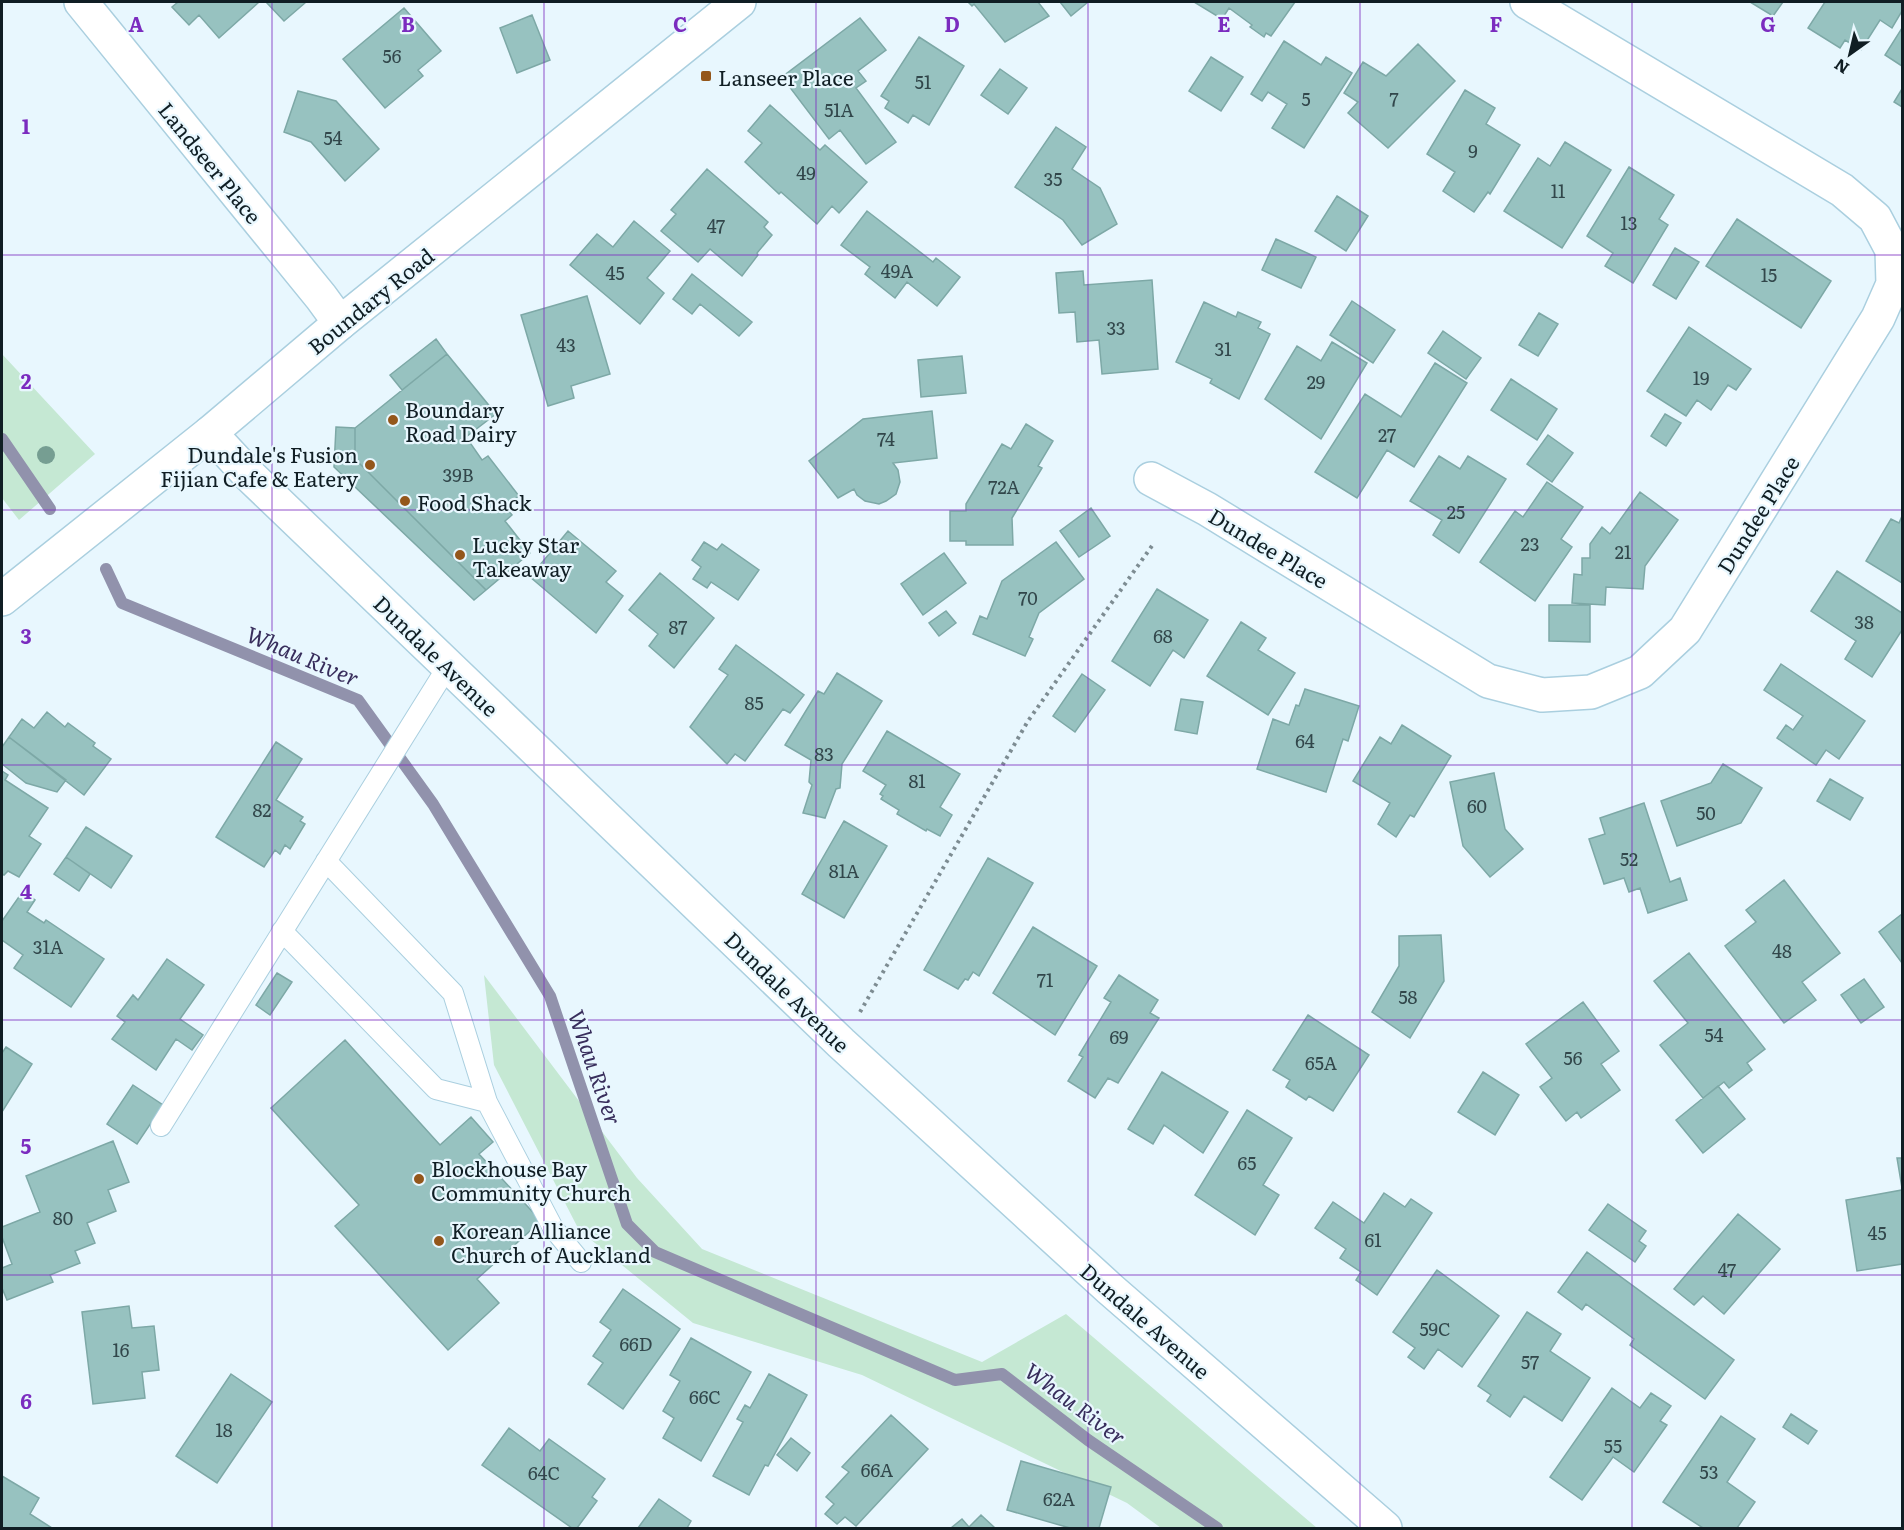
<svg xmlns="http://www.w3.org/2000/svg" width="1904" height="1530" viewBox="0 0 1904 1530" font-family="Literata,serif">
<rect width="100%" height="100%" fill="#e8f7fe"/>
<path fill="#c5e8d3" d="M2 354 95 454 19 520 2 498Z
M484 975 637 1178 702 1249 982 1362 1066 1314 1317 1528H1161L1127 1503 862 1375 693 1323 579 1230 494 1065Z"/>
<g fill="none" stroke-linecap="round" stroke-linejoin="round">
<path stroke="#9192ac" stroke-width="12" d="M2 439 50 509
M106 569 122 603 358 700 433 804 550 996 627 1224 655 1252 955 1380 1002 1374 1088 1440 1217 1528"/>
</g>
<path fill="#97c2c0" stroke="#7da8a6" stroke-width="1.5" d="M178 2H259L219 38 199 15 189 25 172 7Z
M266 2H306L284 21Z
M968 2H1038L1049 16 1005 42 974 4 972 6Z
M1060 2H1088L1071 16Z
M1194 2H1295L1271 36 1266 33 1264 37 1250 27 1252 25 1229 8 1222 19Z
M1750 2H1783L1773 16Z
M1825 2H1902V11L1892 28 1880 20 1861 50 1845 40 1840 48 1808 28Z
M404 8 441 51 418 70 423 76 385 108 343 59Z
M532 15 550 60 517 73 500 28Z
M860 18 886 50 858 71 866 81 856 88 896 142 866 164 840 130 829 139 782 77Z
M1902 28V66L1885 55Z
M919 37 964 66 929 125 913 115 908 123 885 108 889 101 881 96Z
M1284 41 1321 65 1326 57 1352 73 1304 148 1272 128 1287 104 1268 92 1262 101 1251 94Z
M1418 44 1455 81 1388 148 1348 113 1358 102 1344 93 1363 62 1386 76Z
M1211 57 1243 77 1221 111 1189 91Z
M1000 69 1027 88 1008 114 981 95Z
M1902 89V107L1894 102Z
M1465 90 1495 108 1486 124 1520 145 1490 194 1488 192 1474 212 1443 191 1455 172 1427 154Z
M298 91 336 101 379 149 345 181 311 142 284 132Z
M770 105 820 150 825 145 867 182 839 213 832 206 817 224 781 192 779 194 745 162 762 143 748 131Z
M1056 127 1086 147 1072 169 1100 188 1117 224 1082 245 1063 220 1015 187Z
M1565 142 1611 170 1562 248 1504 211 1538 158 1550 166Z
M1629 167 1674 195 1659 219 1668 225 1633 283 1605 266 1613 253 1587 236Z
M707 169 768 222 764 227 772 235 757 253 758 255 742 276 710 249 698 262 661 231 676 214 671 210Z
M1337 196 1368 216 1346 251 1315 231Z
M867 211 933 262 936 258 960 277 937 306 907 282 895 298 865 274 870 267 841 245Z
M1737 219 1831 281 1801 328 1706 266Z
M634 221 670 251 647 278 664 293 640 324 570 265 597 234 613 247Z
M1276 239 1316 257 1301 288 1262 270Z
M1675 248 1699 262 1676 299 1653 285Z
M1083 271 1084 285 1152 280 1158 369 1102 374 1099 340 1077 342 1075 312 1059 313 1056 273Z
M692 274 752 322 739 336 700 304 692 314 673 299Z
M587 296 610 374 571 386 574 398 548 406 521 315Z
M1352 301 1395 330 1373 363 1330 335Z
M1204 302 1236 317 1238 312 1261 322 1258 328 1270 334 1239 399 1210 383 1212 379 1176 362Z
M1539 313 1558 324 1538 356 1519 345Z
M1689 327 1751 369 1736 390 1728 385 1711 410 1697 400 1686 416 1647 391Z
M1443 331 1481 358 1466 379 1428 353Z
M436 339 447 354 402 390 390 375Z
M1332 342 1367 363 1321 439 1265 399 1297 346 1321 361Z
M447 354 496 414 466 437 482 460 488 456 519 496 505 506 512 515 505 521 530 553 486 590 355 459V428Z
M962 356 966 393 921 397 918 360Z
M1435 363 1467 383 1414 467 1387 450 1357 498 1315 472 1365 394 1401 417Z
M1511 379 1557 409 1537 440 1491 410Z
M932 411 937 458 893 463 898 470 900 482 896 494 886 501 879 504 865 501 857 495 854 489 838 498 809 461 863 419Z
M1665 414 1681 423 1666 446 1651 436Z
M1026 424 1053 441 1038 466 1042 468 1012 518 1013 545H966V541H950V511H966V504L1002 444 1011 449Z
M336 427 355 428V459L486 590 474 600 334 467Z
M1548 435 1573 453 1552 482 1527 464Z
M1439 456 1460 469 1468 456 1506 479 1459 553 1433 535 1442 520 1410 501Z
M1547 482 1583 507 1561 539 1572 547 1535 601 1480 562 1515 511 1523 517Z
M1640 492 1678 520 1645 566 1643 589 1606 587 1605 605 1572 603 1574 574 1582 575V558H1590V544L1602 527 1610 534Z
M1091 508 1110 536 1079 557 1060 531Z
M1902 516V583L1866 561 1891 519 1899 523Z
M568 531 616 571 606 582 623 596 596 633 530 577Z
M704 542 717 550 722 544 759 570 738 600 711 582 707 588 693 579 701 567 692 560Z
M1056 542 1084 579 1039 613 1029 637 1033 639 1025 656 973 634 980 616 987 619 1002 581Z
M944 553 966 583 923 615 901 584Z
M1837 571 1902 613V630L1872 677 1845 659 1856 641 1811 611Z
M660 573 714 618 674 668 649 646 658 634 629 610Z
M1157 589 1208 620 1184 658 1173 650 1150 686 1112 661Z
M1549 605H1590V642L1549 641Z
M946 611 956 623 939 636 929 623Z
M1241 622 1266 638 1258 650 1295 673 1268 715 1207 676Z
M736 645 804 695 790 713 783 709 745 761 735 754 727 764 690 727 728 675 719 669Z
M1781 664 1865 721 1839 759 1826 750 1816 765 1777 738 1786 725 1793 730 1803 716 1764 690Z
M837 673 882 701 842 764 840 788 836 789 825 818 803 813 812 785 809 782 811 760 785 745 818 691 824 694Z
M1082 674 1105 690 1075 732 1053 716Z
M1305 689 1359 706 1348 741 1343 739 1326 792 1257 769 1273 719 1289 725 1296 705 1299 706Z
M1181 699 1203 702 1197 734 1175 730Z
M47 712 65 727 68 723 95 743 93 746 111 759 84 795 9 737 22 719 34 728Z
M1402 725 1451 756 1414 817 1410 815 1396 837 1378 824 1390 803 1353 781 1380 737 1391 744Z
M887 731 960 774 940 807 952 815 940 836 927 829 926 831 897 814 899 810 881 799 883 796 880 794 886 785 863 771Z
M9 737 66 780 57 792 26 783 2 764V747Z
M276 742 302 759 276 800 303 817 300 821 305 824 290 849 285 845 280 854 275 850 264 867 216 837Z
M1723 764 1762 788 1741 823 1677 846 1661 801 1711 783Z
M2 771 8 775 5 780 48 808 29 836 41 844 19 877 8 871 4 875 2 874Z
M1494 773 1505 829 1523 849 1490 877 1463 846 1450 782Z
M1830 779 1863 798 1850 820 1817 801Z
M1644 803 1670 882 1680 878 1687 900 1648 913 1640 888 1629 892 1624 878 1604 884 1589 839 1605 834 1600 818Z
M844 821 887 846 844 918 802 894Z
M86 827 132 856 111 888 66 857Z
M66 857 90 874 79 891 54 874Z
M988 858 1033 883 979 976 973 972 968 980 965 979 958 989 924 970Z
M1784 880 1840 953 1802 982 1816 1000 1784 1023 1725 946 1756 922 1746 910Z
M23 891 35 900 27 912 44 923 46 920 104 959 71 1007 14 968 23 955 2 940V921Z
M1902 914V963L1879 932Z
M1033 927 1097 966 1055 1035 993 993Z
M1441 935 1444 981 1410 1038 1372 1012 1399 966V936Z
M1689 953 1765 1049 1747 1063 1752 1070 1729 1088 1724 1082 1703 1098 1660 1045 1688 1023 1654 981Z
M167 959 204 985 180 1019 203 1035 192 1050 176 1039 156 1070 112 1039 125 1022 117 1016 133 995 138 1000Z
M277 973 292 982 270 1015 256 1005Z
M1119 975 1158 1000 1150 1013 1159 1018 1118 1083 1108 1078 1095 1098 1068 1081 1083 1057 1079 1055 1111 1002 1104 998Z
M1864 979 1884 1007 1861 1023 1841 995Z
M1583 1002 1619 1051 1601 1064 1620 1090 1581 1118 1577 1112 1566 1121 1540 1087 1552 1078 1526 1044Z
M1308 1015 1369 1055 1333 1111 1309 1096 1306 1100 1286 1087 1290 1080 1273 1070Z
M345 1040 440 1145 471 1117 493 1142 479 1154 541 1221 477 1279 499 1303 448 1350 335 1226 359 1205 271 1108Z
M6 1047 32 1064 2 1112V1053Z
M1162 1072 1228 1112 1203 1153 1164 1125 1153 1144 1128 1129Z
M1483 1072 1519 1095 1495 1135 1458 1112Z
M133 1085 163 1105 137 1144 107 1124Z
M1718 1086 1745 1119 1703 1153 1676 1120Z
M1247 1110 1292 1138 1263 1185 1279 1195 1255 1235 1195 1195Z
M113 1141 129 1182 108 1190 116 1211 87 1223 95 1243 75 1251 80 1263 50 1275 53 1282 7 1300 2 1288V1268L12 1264 2 1237V1227L40 1212 26 1176Z
M1897 1158H1902V1188Z
M1902 1190V1264L1857 1271 1846 1200Z
M1384 1193 1405 1207 1411 1199 1432 1213 1377 1295 1356 1280 1361 1272 1340 1258 1346 1249 1315 1228 1333 1202 1364 1223Z
M1608 1204 1646 1231 1639 1241 1646 1246 1635 1262 1589 1230Z
M1738 1214 1780 1249 1724 1314 1703 1296 1694 1305 1674 1289Z
M1587 1252 1734 1360 1705 1399 1630 1345 1634 1339 1586 1304 1582 1310 1558 1292Z
M1437 1270 1499 1316 1462 1367 1438 1349 1424 1369 1408 1357 1415 1348 1393 1332Z
M623 1289 680 1329 623 1409 588 1384 603 1363 593 1356 611 1330 600 1322Z
M129 1306 132 1328 154 1326 159 1370 142 1372 145 1398 93 1404 82 1312Z
M1527 1312 1561 1334 1550 1351 1590 1378 1562 1421 1524 1396 1510 1417 1487 1401 1491 1395 1478 1386Z
M691 1338 751 1372 701 1461 663 1438 674 1418 663 1411 680 1381 670 1375Z
M231 1374 272 1402 217 1483 176 1456Z
M769 1374 807 1395 768 1466 765 1465 749 1495 713 1476 743 1422 737 1419 745 1405 750 1408Z
M1612 1388 1640 1408 1651 1393 1671 1406 1660 1421 1667 1425 1634 1472 1613 1457 1582 1500 1550 1477Z
M1791 1414 1817 1431 1808 1444 1783 1427Z
M891 1415 928 1449 856 1526 845 1517 837 1524 825 1514 834 1504 826 1497 849 1472 842 1467Z
M1721 1416 1755 1439 1727 1482 1755 1502 1737 1528H1703L1663 1502Z
M509 1428 540 1451 549 1439 605 1479 592 1497 597 1501 577 1528H572L482 1465Z
M791 1438 810 1453 797 1471 777 1455Z
M1021 1461 1111 1487 1099 1528H1070L1007 1510Z
M2 1476 39 1498 30 1514 52 1528H2Z
M659 1499 691 1521 687 1528H638Z
M981 1515 995 1528H951L962 1519 969 1527Z"/>
<g fill="none" stroke-linecap="round" stroke-linejoin="round">
<defs>
<path id="service" d="M326 861 453 993 487 1102
M282 931 436 1089 487 1102 553 1228 581 1262
M161 1126 448 666"/>
<path id="minor" d="M81 2 321 297 340 323
M210 433 249 475 841 1043 1110 1289 1385 1528
M1151 479 1207 509 1488 681 1542 695 1591 692 1640 672 1685 630 1878 318 1893 284 1892 250 1875 218 1842 190 1527 2"/>
<path id="secondary" d="M2 599 210 433 340 323 739 2"/>
</defs>
<use href="#service" stroke="#aacfdf" stroke-width="22"/>
<use href="#minor" stroke="#aacfdf" stroke-width="36"/>
<use href="#secondary" stroke="#aacfdf" stroke-width="36"/>
<path stroke="#7d8c92" stroke-width="4" stroke-dasharray="3 4.5" stroke-linecap="butt" d="M860 1012 1028 721 1154 543"/>
<use href="#service" stroke="#fff" stroke-width="20"/>
<use href="#minor" stroke="#fff" stroke-width="33"/>
<use href="#secondary" stroke="#fff" stroke-width="33"/>
</g>
<circle fill="#769e92" cx="46" cy="455" r="9"/>
<path fill="none" stroke="#7b2cbf" stroke-width="1.5" stroke-opacity="0.55" d="M272 2V1528M544 2V1528M816 2V1528M1088 2V1528M1360 2V1528M1632 2V1528M2 255H1902M2 510H1902M2 765H1902M2 1020H1902M2 1275H1902"/>
<g fill="#94571b" stroke="#e8f7fe" stroke-width="2">
<rect x="700" y="70" width="12" height="12" rx="3"/>
<circle cx="393" cy="420" r="6"/>
<circle cx="370" cy="465" r="6"/>
<circle cx="405" cy="501" r="6"/>
<circle cx="460" cy="555" r="6"/>
<circle cx="419" cy="1179" r="6"/>
<circle cx="439" cy="1241" r="6"/>
</g>
<g text-anchor="middle" dominant-baseline="central" stroke-width="4.5" stroke-linejoin="round" paint-order="stroke">
<g font-size="18" fill="#32474b">
<text x="392" y="55">56</text>
<text x="923" y="81">51</text>
<text x="1306" y="98">5</text>
<text x="1394" y="98">7</text>
<text x="839" y="109">51A</text>
<text x="333" y="137">54</text>
<text x="1473" y="150">9</text>
<text x="806" y="172">49</text>
<text x="1053" y="178">35</text>
<text x="1558" y="190">11</text>
<text x="1629" y="222">13</text>
<text x="716" y="225">47</text>
<text x="897" y="270">49A</text>
<text x="615" y="272">45</text>
<text x="1769" y="274">15</text>
<text x="1116" y="327">33</text>
<text x="566" y="344">43</text>
<text x="1223" y="348">31</text>
<text x="1701" y="377">19</text>
<text x="1316" y="381">29</text>
<text x="1387" y="434">27</text>
<text x="886" y="438">74</text>
<text x="458" y="474">39B</text>
<text x="1004" y="486">72A</text>
<text x="1456" y="511">25</text>
<text x="1530" y="543">23</text>
<text x="1623" y="551">21</text>
<text x="1028" y="597">70</text>
<text x="1864" y="621">38</text>
<text x="678" y="626">87</text>
<text x="1163" y="635">68</text>
<text x="754" y="702">85</text>
<text x="1305" y="740">64</text>
<text x="824" y="753">83</text>
<text x="917" y="780">81</text>
<text x="1477" y="805">60</text>
<text x="262" y="809">82</text>
<text x="1706" y="812">50</text>
<text x="1629" y="858">52</text>
<text x="844" y="870">81A</text>
<text x="48" y="946">31A</text>
<text x="1782" y="950">48</text>
<text x="1045" y="979">71</text>
<text x="1408" y="996">58</text>
<text x="1714" y="1034">54</text>
<text x="1119" y="1036">69</text>
<text x="1573" y="1057">56</text>
<text x="1321" y="1062">65A</text>
<text x="1247" y="1162">65</text>
<text x="63" y="1217">80</text>
<text x="1877" y="1232">45</text>
<text x="1373" y="1239">61</text>
<text x="1727" y="1269">47</text>
<text x="1435" y="1328">59C</text>
<text x="636" y="1343">66D</text>
<text x="121" y="1349">16</text>
<text x="1530" y="1361">57</text>
<text x="705" y="1396">66C</text>
<text x="224" y="1429">18</text>
<text x="1613" y="1445">55</text>
<text x="877" y="1469">66A</text>
<text x="1709" y="1471">53</text>
<text x="544" y="1472">64C</text>
<text x="1059" y="1498">62A</text>
</g>
<g font-size="21" fill="#101e24" stroke="#e8f7fe" text-anchor="start">
<text x="718" y="76">Lanseer Place</text>
<text x="405" y="408">Boundary<tspan x="405" dy="24">Road Dairy</tspan></text>
<text x="358" y="453" text-anchor="end">Dundale's Fusion<tspan x="358" dy="24">Fijian Cafe &amp; Eatery</tspan></text>
<text x="417" y="501">Food Shack</text>
<text x="472" y="543">Lucky Star<tspan x="472" dy="24">Takeaway</tspan></text>
<text x="431" y="1167">Blockhouse Bay<tspan x="431" dy="24">Community Church</tspan></text>
<text x="451" y="1229">Korean Alliance<tspan x="451" dy="24">Church of Auckland</tspan></text>
</g>
<g font-size="21" fill="#101e24" stroke="#e8f7fe">
<text transform="translate(211 162) rotate(51)">Landseer Place</text>
<text transform="translate(370 300) rotate(-39)">Boundary Road</text>
<text transform="translate(1757 514) rotate(-58)">Dundee Place</text>
<text transform="translate(1269 547) rotate(31)">Dundee Place</text>
<text transform="translate(437 655) rotate(44)">Dundale Avenue</text>
<text transform="translate(788 991) rotate(44)">Dundale Avenue</text>
<text transform="translate(1146 1320) rotate(41)">Dundale Avenue</text>
</g>
<g font-size="22" font-style="italic" fill="#382e5c" stroke="#e8f7fe">
<text transform="translate(303 655) rotate(23)">Whau River</text>
<text transform="translate(596 1067) rotate(71)">Whau River</text>
<text transform="translate(1076 1403) rotate(37)">Whau River</text>
</g>
</g>
<g font-size="20" text-anchor="middle" font-weight="bold" fill="#7b2cbf" stroke="#e8f7fe" stroke-width="4.5" stroke-linejoin="round" paint-order="stroke">
<text x="136" y="32">A</text>
<text x="408" y="32">B</text>
<text x="680" y="32">C</text>
<text x="952" y="32">D</text>
<text x="1224" y="32">E</text>
<text x="1496" y="32">F</text>
<text x="1768" y="32">G</text>
<text x="26" y="134">1</text>
<text x="26" y="389">2</text>
<text x="26" y="644">3</text>
<text x="26" y="899">4</text>
<text x="26" y="1154">5</text>
<text x="26" y="1409">6</text>
</g>
<rect width="1904" height="1530" fill="none" stroke="#101e24" stroke-width="6"/>
<g transform="translate(1850 54) rotate(214)" stroke="#e8f7fe" stroke-width="4.5" paint-order="stroke">
<path d="M0-4.5L10 22L0 15L-10 22Z" fill="#101e24"/>
<text y="-9" font-size="16" font-weight="bold" text-anchor="middle" fill="#101e24">N</text>
</g>
</svg>
